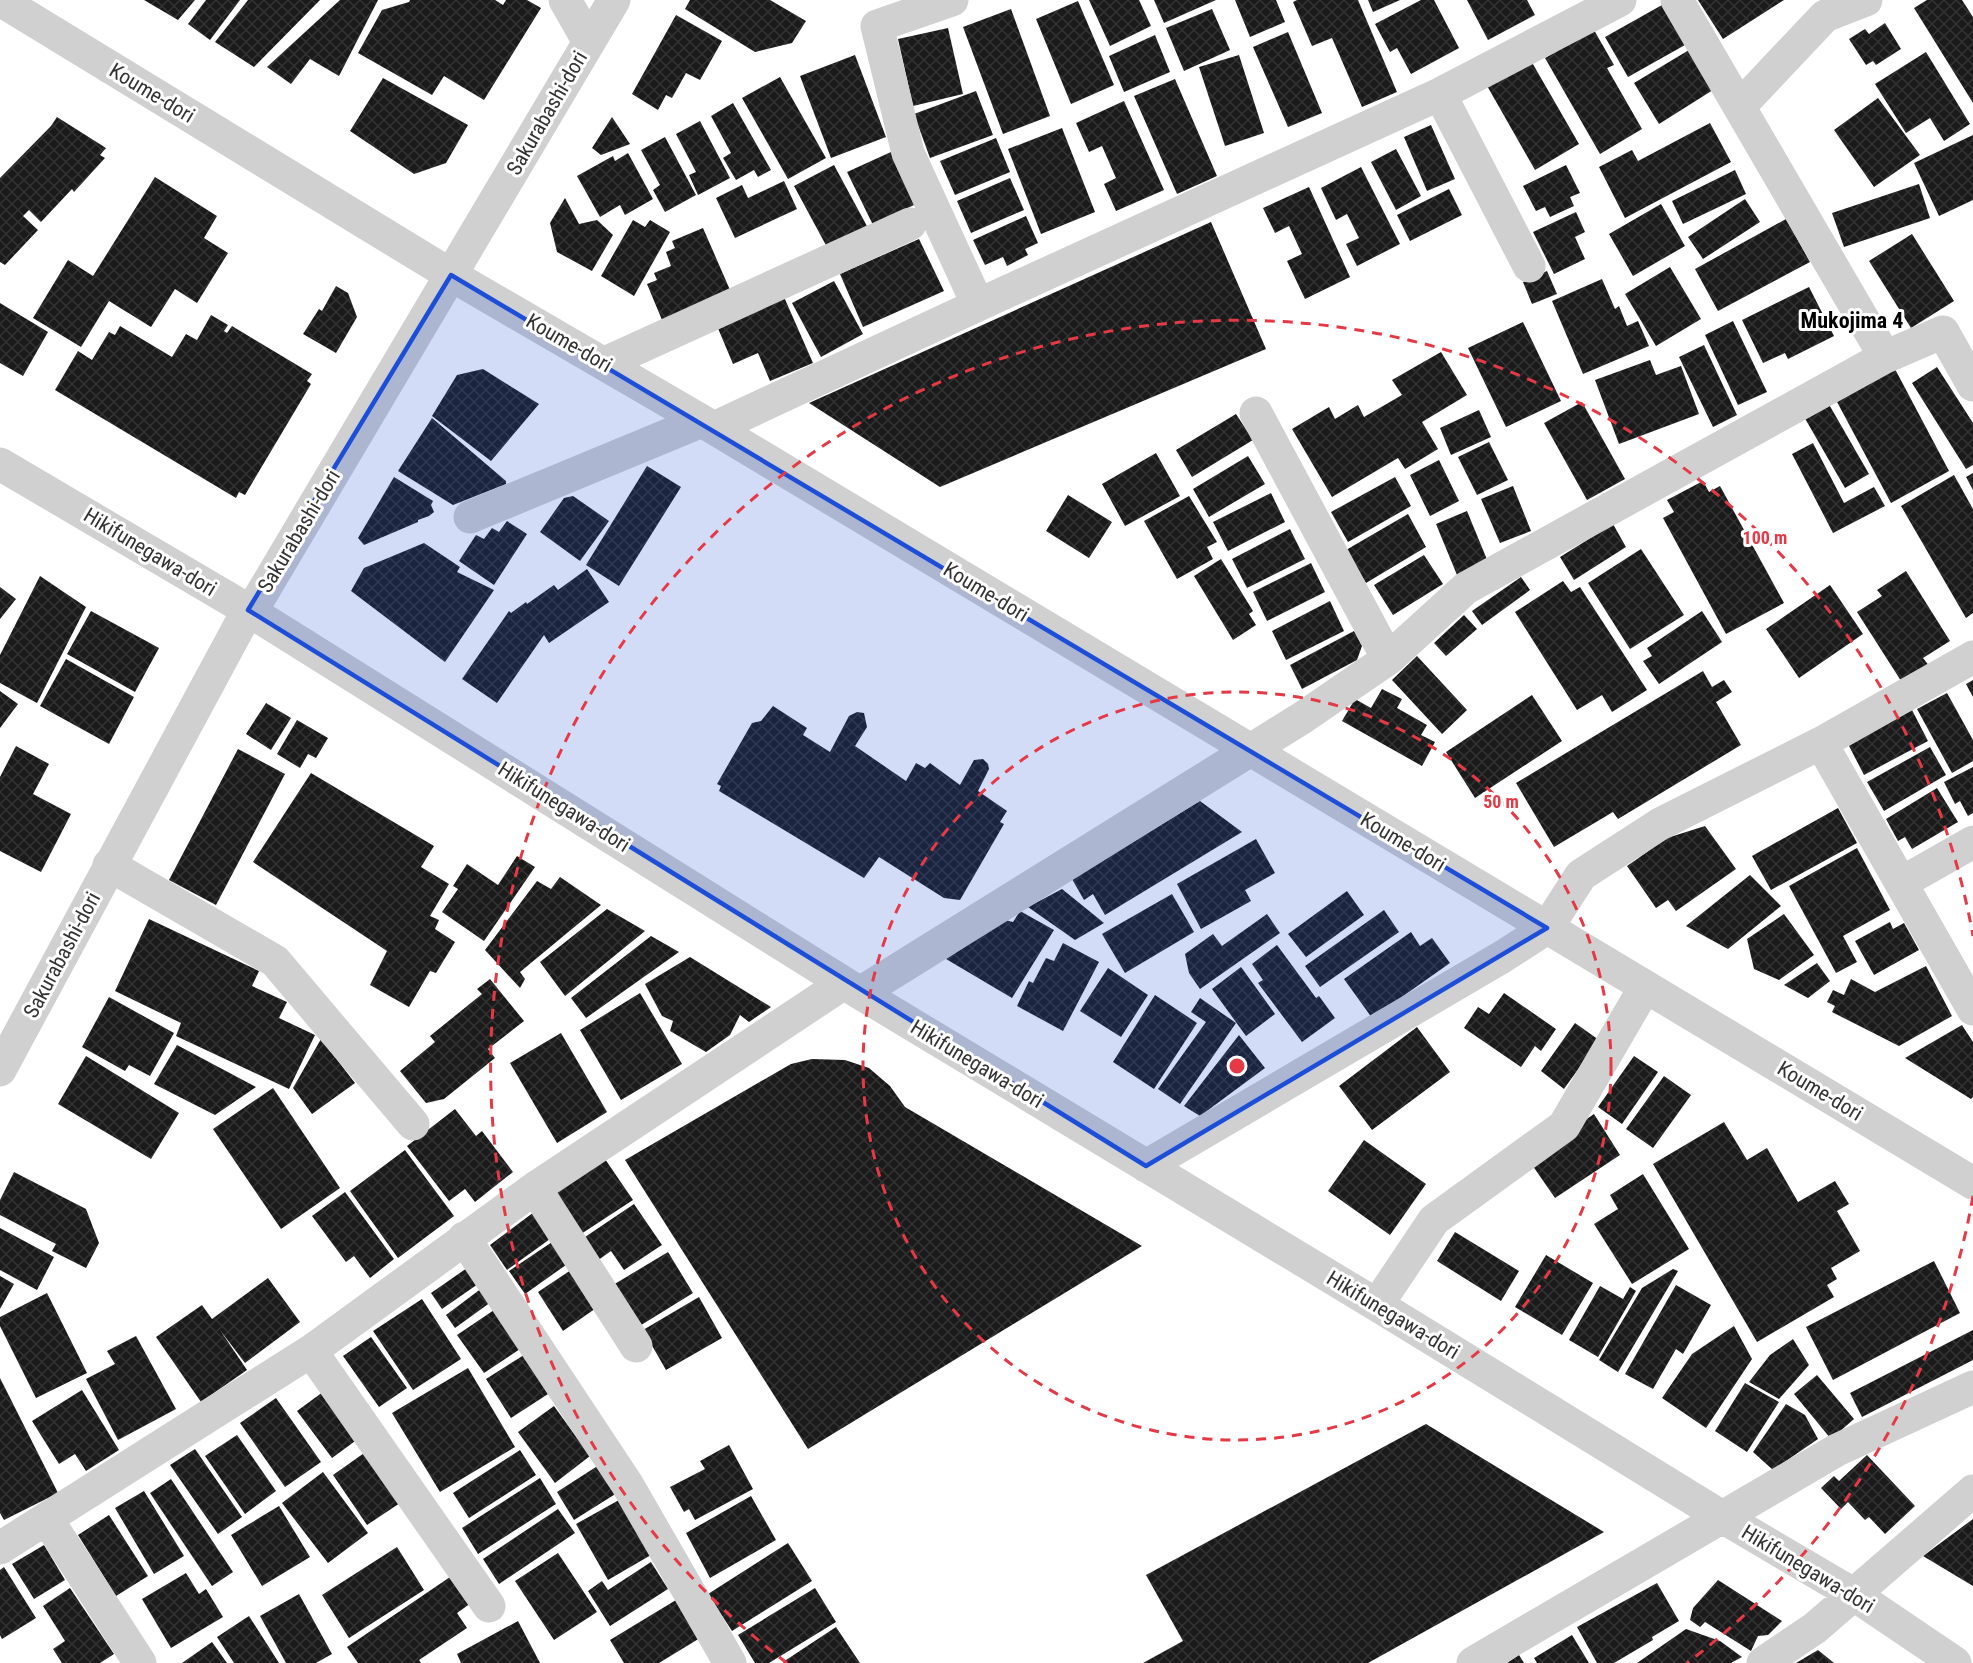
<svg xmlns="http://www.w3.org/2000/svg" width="1973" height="1663" viewBox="0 0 1973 1663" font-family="'Roboto Condensed',sans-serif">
<defs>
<pattern id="building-cross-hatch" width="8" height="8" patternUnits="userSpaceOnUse" patternTransform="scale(1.5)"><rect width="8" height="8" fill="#1a1a1a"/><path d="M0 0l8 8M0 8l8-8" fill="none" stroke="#333"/></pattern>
</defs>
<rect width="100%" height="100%" fill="#fff"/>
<path fill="url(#building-cross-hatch)" d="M144 0H195L178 20Z
M206 0H240L210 40 188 24Z
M248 0H320L254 67 215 42Z
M340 0H378L339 76 310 59 291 84 267 67Z
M410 0H495L503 5 506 0H527L541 8 484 100 444 76 432 95 358 53 382 10 409 2Z
M690 0H770L806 21 792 43 755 52 685 9Z
M1089 0H1139L1151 26 1110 46Z
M1154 0H1216L1164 23Z
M1235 0H1276L1285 22 1250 37Z
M1297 0H1358L1397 92 1362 107 1332 38 1312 46 1293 2Z
M1368 0H1400L1373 12Z
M1421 0H1434L1459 48 1411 74 1397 48 1390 52 1375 24Z
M1467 0H1527L1535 15 1488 40Z
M1698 0H1784L1723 39Z
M1927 0H1962L1973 17V103L1914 8Z
M1078 1 1114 85 1071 104 1036 19Z
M1662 5 1685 45 1628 77 1605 37Z
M1011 9 1050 116 1003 134 963 27Z
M1212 9 1230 50 1184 71 1166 28Z
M676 15 722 41 700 80 686 73 672 98 666 95 658 110 632 94Z
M1885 23 1901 49 1876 65 1873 61 1866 65 1849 39 1865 29 1869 34Z
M948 28 963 94 913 106 898 39Z
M1594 30 1614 65 1607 68 1642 129 1600 154 1545 58Z
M1288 32 1322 113 1288 127 1253 47Z
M1155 35 1170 72 1124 92 1109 56Z
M1689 50 1713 90 1659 124 1634 83Z
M1926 52 1970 124 1944 141 1930 118 1906 133 1875 84Z
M855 55 886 137 831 158 800 76Z
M1239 55 1264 133 1225 146 1199 67Z
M1530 59 1579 144 1535 170 1486 84Z
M780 77 826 158 788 179 742 98Z
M383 78 468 125 446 163 414 174 350 131Z
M1175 79 1217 176 1177 194 1134 96Z
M976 91 993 135 930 158 914 114Z
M1878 98 1920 155 1874 187 1834 130Z
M1124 101 1164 190 1116 211 1104 184 1116 178 1102 146 1089 152 1076 123Z
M733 103 771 170 758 177 754 170 736 180 723 158 731 153 711 116Z
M57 117 106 148 100 155 105 158 74 192 72 189 41 222 29 210 23 216 38 230 5 265 0 262V178L51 126Z
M612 117 630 144 601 155 592 148Z
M700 121 730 178 698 195 689 175 696 172 676 134Z
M1710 123 1731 162 1625 218 1599 167 1632 150 1638 161Z
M1431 125 1455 179 1427 191 1404 137Z
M1062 128 1095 212 1041 234 1008 149Z
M1973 135V200L1939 216 1914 163Z
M665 137 696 195 665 212 653 190 660 185 641 150Z
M996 138 1010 172 955 195 940 161Z
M1396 149 1421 196 1396 210 1371 162Z
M891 152 916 204 873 225 847 172Z
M628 153 653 199 625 215 620 205 600 217 577 176 613 156 615 161Z
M834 165 868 228 828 249 794 186Z
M1566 165 1580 193 1570 197 1574 206 1550 217 1545 207 1536 211 1523 186Z
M1361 167 1400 244 1357 266 1346 244 1359 238 1347 214 1336 220 1321 188Z
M1735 170 1746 194 1683 224 1672 201Z
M155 177 217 216 204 238 228 253 197 303 175 289 151 327 109 301 81 347 33 318 68 260 93 276Z
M1010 178 1024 210 971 233 957 201Z
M784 181 797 209 735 238 716 198 742 185 748 198Z
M1919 184 1930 218 1844 247 1832 213Z
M1309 187 1350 277 1305 299 1287 261 1302 254 1289 226 1275 233 1263 208Z
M1449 189 1462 215 1410 241 1397 215Z
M565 198 579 224 597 220 613 235 592 271 557 252 550 223Z
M1745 199 1760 222 1703 259 1688 237Z
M1661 204 1685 246 1633 276 1609 234Z
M1576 212 1585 232 1575 237 1585 259 1554 274 1533 232Z
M1026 216 1038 243 1025 249 1028 255 1007 266 1003 257 985 265 973 240Z
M1786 219 1810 262 1718 311 1695 269Z
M633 220 645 227 650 220 670 232 634 296 601 276Z
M1211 222 1266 349 940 487 809 403Z
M703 228 730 290 662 320 647 284 657 280 654 273 671 266 666 252 675 248 672 241Z
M1912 234 1954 301 1911 328 1869 261Z
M919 239 944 291 863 327 840 274Z
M1670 267 1701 319 1656 346 1625 294Z
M1547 271 1557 294 1532 304 1523 282Z
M1602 279 1615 309 1619 306 1627 326 1638 321 1649 346 1583 374 1552 301Z
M834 281 863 334 821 357 792 303Z
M336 286 348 293 357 317 336 353 303 334 319 309 322 311Z
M1809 287 1834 336 1788 359 1785 353 1763 363 1742 320Z
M784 297 813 363 770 381 758 353 733 364 717 326Z
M0 303 48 332 23 376 0 363Z
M211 315 228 325 224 331 227 333 232 326 312 374 307 381 311 384 245 495 239 492 236 498 55 390 78 351 92 360 109 332 115 335 120 326 172 357 186 334 197 340Z
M1733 321 1767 392 1738 405 1705 335Z
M1523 322 1561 401 1506 427 1468 348Z
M1704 345 1737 415 1713 427 1679 357Z
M1441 352 1467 395 1422 422 1438 449 1405 469 1398 458 1332 497 1292 429 1329 407 1335 419 1358 405 1364 417 1402 395 1392 380Z
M1650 360 1656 375 1681 366 1699 414 1619 444 1595 380Z
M1937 367 1973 423V465L1966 469 1912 383Z
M483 369 539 404 491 461 432 416 457 375Z
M1895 369 1949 471 1891 503 1836 400Z
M1827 401 1869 474 1845 488 1803 415Z
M1582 402 1625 479 1587 500 1544 423Z
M1479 410 1491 437 1451 455 1440 428Z
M1236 414 1253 440 1192 477 1176 450Z
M432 418 506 481V484L453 505 398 471Z
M1489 442 1508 480 1477 495 1458 457Z
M1813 443 1844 503 1874 487 1885 506 1833 533 1792 454Z
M1156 453 1180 496 1125 526 1102 484Z
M1248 456 1265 484 1209 517 1193 489Z
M1439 460 1459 501 1430 516 1410 475Z
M647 466 681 487 619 586 586 565Z
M1973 473V490L1966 477Z
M1954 475 1973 509V613L1966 618 1901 506Z
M394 477 433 501 431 505 434 512 429 516 418 520V522L364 545 358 538Z
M1395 477 1411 506 1348 542 1331 512Z
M1703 481 1709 492 1720 486 1784 603 1726 634 1663 518 1674 512 1667 500Z
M1513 486 1531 531 1500 543 1481 499Z
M1271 493 1285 522 1228 551 1213 522Z
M1068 495 1112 522 1089 558 1046 531Z
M573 496 609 521 580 561 540 532 564 498Z
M1189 496 1217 542 1207 547 1213 559 1177 579 1144 521Z
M1467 511 1488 562 1457 575 1436 524Z
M1408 514 1426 547 1366 583 1346 550Z
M507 521 527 534 494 585 459 561 476 535 484 539 492 528 499 532Z
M1613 524 1626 547 1574 580 1560 557Z
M1290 529 1305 559 1247 588 1232 559Z
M424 543 460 567 457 572 494 590 445 662 351 591 364 568Z
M1641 549 1684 615 1630 649 1588 583Z
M1424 555 1443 584 1393 615 1374 585Z
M1221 559 1253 611 1249 614 1256 625 1233 640 1194 576Z
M1311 563 1325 592 1267 621 1253 592Z
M587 569 609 602 549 643 544 635 497 703 462 679 509 611 511 613 526 602 527 604 554 585 558 590Z
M1906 571 1950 641 1923 658 1930 667 1903 684 1857 612 1882 596 1877 590Z
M40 576 86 607 37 703 0 683V655Z
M1521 577 1530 590 1482 625 1472 611Z
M1563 581 1571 592 1580 587 1647 690 1612 712 1602 695 1577 710 1515 612Z
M1830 585 1863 634 1799 678 1766 629Z
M0 587 16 599 0 619Z
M1330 601 1344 631 1286 660 1272 631Z
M91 611 159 648 135 692 67 654Z
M1702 611 1722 642 1659 684 1643 661 1652 656 1647 648Z
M1464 615 1477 629 1446 656 1434 643Z
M1354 631 1362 646 1357 660 1302 689 1290 665Z
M1417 656 1467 710 1442 734 1392 680Z
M66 659 134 697 109 744 40 706Z
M1703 671 1712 687 1724 680 1732 692 1716 702 1741 745 1618 819 1613 812 1554 847 1516 783Z
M1973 680V697L1966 684Z
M1382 689 1402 699 1397 708 1427 725 1421 735 1435 742 1422 766 1342 721 1355 699 1371 708Z
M0 691 18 704 0 728Z
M1947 693 1973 740V761L1952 773 1917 709Z
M1532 695 1562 741 1475 798 1446 752Z
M266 703 291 718 271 750 246 734Z
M773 706 807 728 803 735 830 752 849 716 857 712 864 713 867 727 855 746 906 781 916 763 925 768 930 763 960 785 974 760 983 759 988 764 989 769 978 791 1007 811 1000 822 1004 824 960 900 944 898 879 857 864 878 719 791 721 786 717 784 752 723 761 721Z
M1912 710 1928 741 1864 775 1848 744Z
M297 720 328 738 316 758 308 754 300 768 277 754Z
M16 746 49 764 33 794 71 814 41 872 0 851V777Z
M1930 747 1946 775 1884 811 1867 782Z
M238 749 285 774 216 905 169 880Z
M1973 767V813L1968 816 1960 801 1955 804 1944 782Z
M311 773 434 846 421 867 449 884 430 916 439 920 435 929 455 942 436 973 430 971 409 1007 370 985 387 951 253 862Z
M1937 788 1958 822 1912 849 1905 837 1898 841 1886 819Z
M1200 801 1242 832 1105 915 1093 894 1084 900 1072 879Z
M1838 808 1857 843 1771 890 1752 856Z
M1705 826 1736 869 1676 911 1668 900 1656 908 1627 866 1667 838Z
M1256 839 1275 873 1245 890 1251 901 1201 929 1177 884Z
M1857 848 1890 910 1843 936 1857 962 1836 973 1789 886Z
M517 856 535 867 484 941 442 912 458 889 453 886 467 864 498 885Z
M1750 875 1781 906 1728 949 1686 926Z
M560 877 601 905 520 972 525 979 520 988 485 950 537 881 551 889Z
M1062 889 1104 923 1075 940 1028 907Z
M1347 891 1364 915 1306 957 1288 934Z
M1172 894 1194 932 1125 973 1102 934Z
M607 909 645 931 565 996 540 962Z
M1384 910 1399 932 1320 987 1305 966Z
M1020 911 1054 930 1012 998 946 959 1005 920 1013 922Z
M1267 914 1280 933 1200 989 1189 973 1185 954 1213 934 1222 946Z
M1784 914 1814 955 1779 980 1754 969 1747 939Z
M149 919 259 971 252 986 287 1002 279 1018 315 1035 289 1089 176 1036 181 1023 115 991Z
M1890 922 1893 929 1904 923 1919 950 1874 975 1855 941Z
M1411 932 1420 946 1432 938 1450 963 1372 1018 1344 979Z
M651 936 679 952 586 1018 571 998Z
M1063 943 1099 962 1063 1031 1017 1006 1029 981 1033 983 1046 958 1054 961Z
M1277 945 1316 998 1319 996 1335 1018 1302 1042 1258 983 1263 980 1252 964Z
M690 957 771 1007 749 1022 740 1015 730 1035 706 1052 670 1031 673 1021 662 1016 645 984Z
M1817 963 1830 981 1808 998 1784 985Z
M1926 966 1952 1016 1899 1046 1832 1012 1835 1006 1827 1002 1833 990 1844 995 1851 979 1875 992Z
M1241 967 1275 1014 1246 1036 1212 989Z
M1108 968 1148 995 1121 1037 1080 1011Z
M490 979 524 1021 488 1049 495 1058 444 1099 426 1103 400 1071 435 1042 430 1036 482 994 477 989Z
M640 993 682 1064 621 1100 580 1030Z
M1504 993 1556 1029 1541 1051 1535 1046 1521 1067 1464 1028 1478 1007 1489 1014Z
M1155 995 1197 1023 1154 1089 1113 1062Z
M109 997 174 1033 150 1076 129 1065 125 1071 82 1047Z
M1200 998 1236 1023 1180 1104 1158 1089 1206 1022 1191 1012Z
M1575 1023 1599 1040 1564 1089 1541 1071Z
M1962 1025 1973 1042V1097L1971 1099 1905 1058Z
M1417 1027 1450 1072 1372 1130 1339 1086Z
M561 1033 607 1112 557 1143 510 1063Z
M1239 1035 1265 1068 1200 1116 1184 1106Z
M321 1039 355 1083 312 1114 293 1088Z
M177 1045 256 1087 215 1115 154 1084Z
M86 1056 179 1113 151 1159 58 1104Z
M1634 1056 1658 1072 1622 1124 1598 1107Z
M812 1059 845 1060 869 1068 890 1086 905 1107 1142 1246 808 1449 625 1160 791 1064Z
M1664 1076 1691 1095 1653 1148 1626 1129Z
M273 1088 340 1188 281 1229 213 1129Z
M455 1109 476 1136 482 1131 513 1172 475 1202 465 1189 449 1201 407 1146Z
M1594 1114 1620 1155 1555 1198 1528 1159Z
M1724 1122 1747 1160 1767 1148 1798 1202 1835 1181 1849 1204 1837 1211 1860 1251 1831 1268 1837 1279 1827 1285 1834 1297 1757 1342 1653 1164Z
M1364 1140 1426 1184 1390 1235 1328 1191Z
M405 1150 454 1216 398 1258 350 1191Z
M605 1159 633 1200 578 1236 551 1195Z
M14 1172 86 1209 99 1243 86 1268 52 1251 56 1244 0 1215V1200Z
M1643 1174 1689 1249 1632 1284 1594 1224 1618 1209 1610 1195Z
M345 1192 394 1259 370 1278 354 1256 346 1262 312 1216Z
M634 1204 662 1245 624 1270 611 1251 597 1261 582 1239Z
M538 1209 557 1234 507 1270 490 1245Z
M0 1228 54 1257 37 1290 0 1270Z
M1455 1232 1519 1271 1501 1301 1437 1261Z
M558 1238 573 1260 525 1294 509 1271Z
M668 1252 693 1293 638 1327 613 1285Z
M1546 1255 1593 1283 1562 1335 1515 1307Z
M1934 1261 1960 1313 1833 1380 1806 1327Z
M577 1266 602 1304 563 1331 538 1292Z
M467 1268 478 1284 442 1309 431 1293Z
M1673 1269 1678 1271 1618 1372 1599 1360 1642 1288Z
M0 1276 14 1284 0 1309Z
M268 1278 300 1322 245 1363 220 1330 247 1370 201 1402 156 1337 202 1305 212 1319Z
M1676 1285 1711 1305 1683 1354 1676 1349 1653 1389 1625 1374Z
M1600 1286 1623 1299 1630 1287 1636 1291 1598 1357 1569 1340Z
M482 1288 491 1302 455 1328 446 1315Z
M47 1293 87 1373 36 1398 0 1326V1317Z
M699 1297 722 1338 666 1370 643 1330Z
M422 1299 461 1359 413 1390 373 1331Z
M497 1308 523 1347 484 1373 457 1335Z
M1734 1326 1752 1359 1706 1428 1662 1398 1692 1354Z
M1973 1330V1360L1862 1417 1850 1393Z
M136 1336 176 1409 118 1440 86 1379 115 1364 107 1351Z
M371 1337 407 1388 379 1407 343 1356Z
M1793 1339 1809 1365 1779 1399 1749 1382 1770 1355Z
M524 1355 548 1394 511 1418 486 1379Z
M468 1368 515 1447 440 1492 392 1413Z
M1817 1375 1854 1419 1831 1439 1794 1394Z
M0 1378 58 1493 4 1520 0 1513Z
M1745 1383 1779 1402 1747 1452 1715 1431Z
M327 1389 362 1436 332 1458 297 1411Z
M82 1390 119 1450 86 1471 75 1454 59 1464 32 1421Z
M276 1398 321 1462 285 1487 240 1423Z
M1786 1404 1805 1415 1818 1439 1773 1470 1753 1452Z
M554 1406 590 1456 555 1483 518 1432Z
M1426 1424 1604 1532 1368 1663H1143L1183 1641 1146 1575Z
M237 1435 276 1491 245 1514 205 1456Z
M729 1445 753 1489 695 1520 689 1509 684 1512 670 1487 705 1469 700 1461Z
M195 1449 242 1517 218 1534 170 1465Z
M520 1450 536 1475 469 1518 453 1493Z
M367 1451 403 1501 367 1525 333 1475Z
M1867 1455 1915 1506 1885 1534 1869 1517 1865 1520 1848 1502 1841 1509 1821 1488 1834 1476 1839 1481Z
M599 1465 617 1493 574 1520 557 1492Z
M323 1472 368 1533 328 1563 282 1503Z
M540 1478 556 1504 478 1554 462 1528Z
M171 1479 233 1572 212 1586 150 1493Z
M144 1491 184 1556 154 1574 115 1508Z
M751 1496 776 1540 710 1578 686 1533Z
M619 1500 651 1555 608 1580 576 1524Z
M279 1506 310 1557 262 1586 231 1535Z
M558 1509 575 1533 499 1584 483 1559Z
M109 1515 148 1576 116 1596 78 1535Z
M1973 1519V1586L1923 1556Z
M788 1543 812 1581 732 1631 708 1594Z
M44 1545 65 1580 34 1599 12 1564Z
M397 1547 424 1590 349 1638 322 1595Z
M558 1553 597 1612 554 1640 515 1581Z
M651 1562 668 1589 610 1626 588 1591 602 1581 608 1590Z
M4 1567 36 1618 2 1639 0 1635V1570Z
M186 1573 199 1594 206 1589 223 1617 171 1648 142 1599Z
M453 1575 471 1603 457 1613 467 1628 419 1660 421 1663H358L347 1647Z
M1718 1580 1782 1621 1768 1635 1758 1636 1751 1651 1705 1622 1700 1627 1690 1620 1693 1608Z
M1657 1583 1679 1621 1652 1637 1653 1640 1614 1663H1597L1577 1627Z
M70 1588 114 1654 100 1663H62L53 1649 65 1641 43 1606Z
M815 1588 836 1622 769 1663H755L738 1635Z
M299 1594 332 1654 316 1663H286L260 1616Z
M676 1600 700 1638 659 1663H624L610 1640Z
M249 1616 279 1663H234L217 1637Z
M518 1621 540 1663H461L457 1654Z
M836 1627 860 1663H784L783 1662Z
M1686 1629 1720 1641 1742 1657 1731 1663H1637Z
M1572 1635 1589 1663H1537L1534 1658Z
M212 1642 227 1663H182Z
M1818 1650 1834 1663H1796Z
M1519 1655 1524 1663H1507Z"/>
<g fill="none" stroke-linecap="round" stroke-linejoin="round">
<path stroke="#d0d0d0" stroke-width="33" d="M0 0 451 275 702 421 1973 1183
M565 0 589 42
M952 0 877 26 908 153 978 305
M1677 0 1885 357
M1440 94 1529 266
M1740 106 1825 16 1866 0
M605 363 910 224
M1256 413 1388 659
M714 428 978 305 1440 94 1620 0
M0 464 248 610 860 993 1377 1305 1724 1518 1853 1594 1955 1663
M470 517 702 421
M1821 743 1973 1009
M109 865 275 961 413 1124
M1901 883 1973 842
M860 993 1302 718 1388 659 1466 588 1885 357 1943 332 1973 385
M0 1070 248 610 258 600 614 0
M1146 1166 1502 957 1547 928 1581 875 1660 824 1821 743 1973 657
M535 1188 636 1346
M464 1238 627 1484 730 1663
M1377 1305 1434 1220 1564 1126 1645 987
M311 1351 489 1606
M47 1519 140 1663
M0 1548 311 1351 535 1188 844 983
M1473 1663 1837 1450 1973 1387
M1763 1663 1815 1628 1973 1491"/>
</g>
<path fill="#1d4ed8" fill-opacity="0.2" stroke="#1d4ed8" stroke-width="4.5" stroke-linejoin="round" d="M451 275 1547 928 1146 1166 248 610Z"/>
<g fill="none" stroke="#e63946" stroke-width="3" stroke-dasharray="10 8">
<circle cx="1237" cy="1066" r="374"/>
<path d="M1973 1196A747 747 0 0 1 1687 1663M787 1663A747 747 0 1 1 1973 936"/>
</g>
<g text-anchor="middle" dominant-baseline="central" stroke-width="6" stroke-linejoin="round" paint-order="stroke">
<g font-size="21" fill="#333" stroke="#fff">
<text transform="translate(152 93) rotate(31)">Koume-dori</text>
<text transform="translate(547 113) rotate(-60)">Sakurabashi-dori</text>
<text transform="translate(569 343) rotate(30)">Koume-dori</text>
<text transform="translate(299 531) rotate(-59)">Sakurabashi-dori</text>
<text transform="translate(150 552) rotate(31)">Hikifunegawa-dori</text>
<text transform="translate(986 592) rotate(31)">Koume-dori</text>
<text transform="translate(564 807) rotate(32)">Hikifunegawa-dori</text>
<text transform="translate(1403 842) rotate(31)">Koume-dori</text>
<text transform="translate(62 955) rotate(-62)">Sakurabashi-dori</text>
<text transform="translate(977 1064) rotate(31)">Hikifunegawa-dori</text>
<text transform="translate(1820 1091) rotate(31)">Koume-dori</text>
<text transform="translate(1393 1315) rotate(31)">Hikifunegawa-dori</text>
<text transform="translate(1808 1569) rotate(31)">Hikifunegawa-dori</text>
</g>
<g font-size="22" font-weight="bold" fill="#000" stroke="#fff">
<text x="1852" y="320">Mukojima 4</text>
</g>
</g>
<circle cx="1237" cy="1066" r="9" fill="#e63946" stroke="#fff" stroke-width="3"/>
<g font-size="18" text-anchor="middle" font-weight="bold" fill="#e63946" stroke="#fff" stroke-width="6" stroke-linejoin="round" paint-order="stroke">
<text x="1765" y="544">100 m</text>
<text x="1501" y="808">50 m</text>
</g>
</svg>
